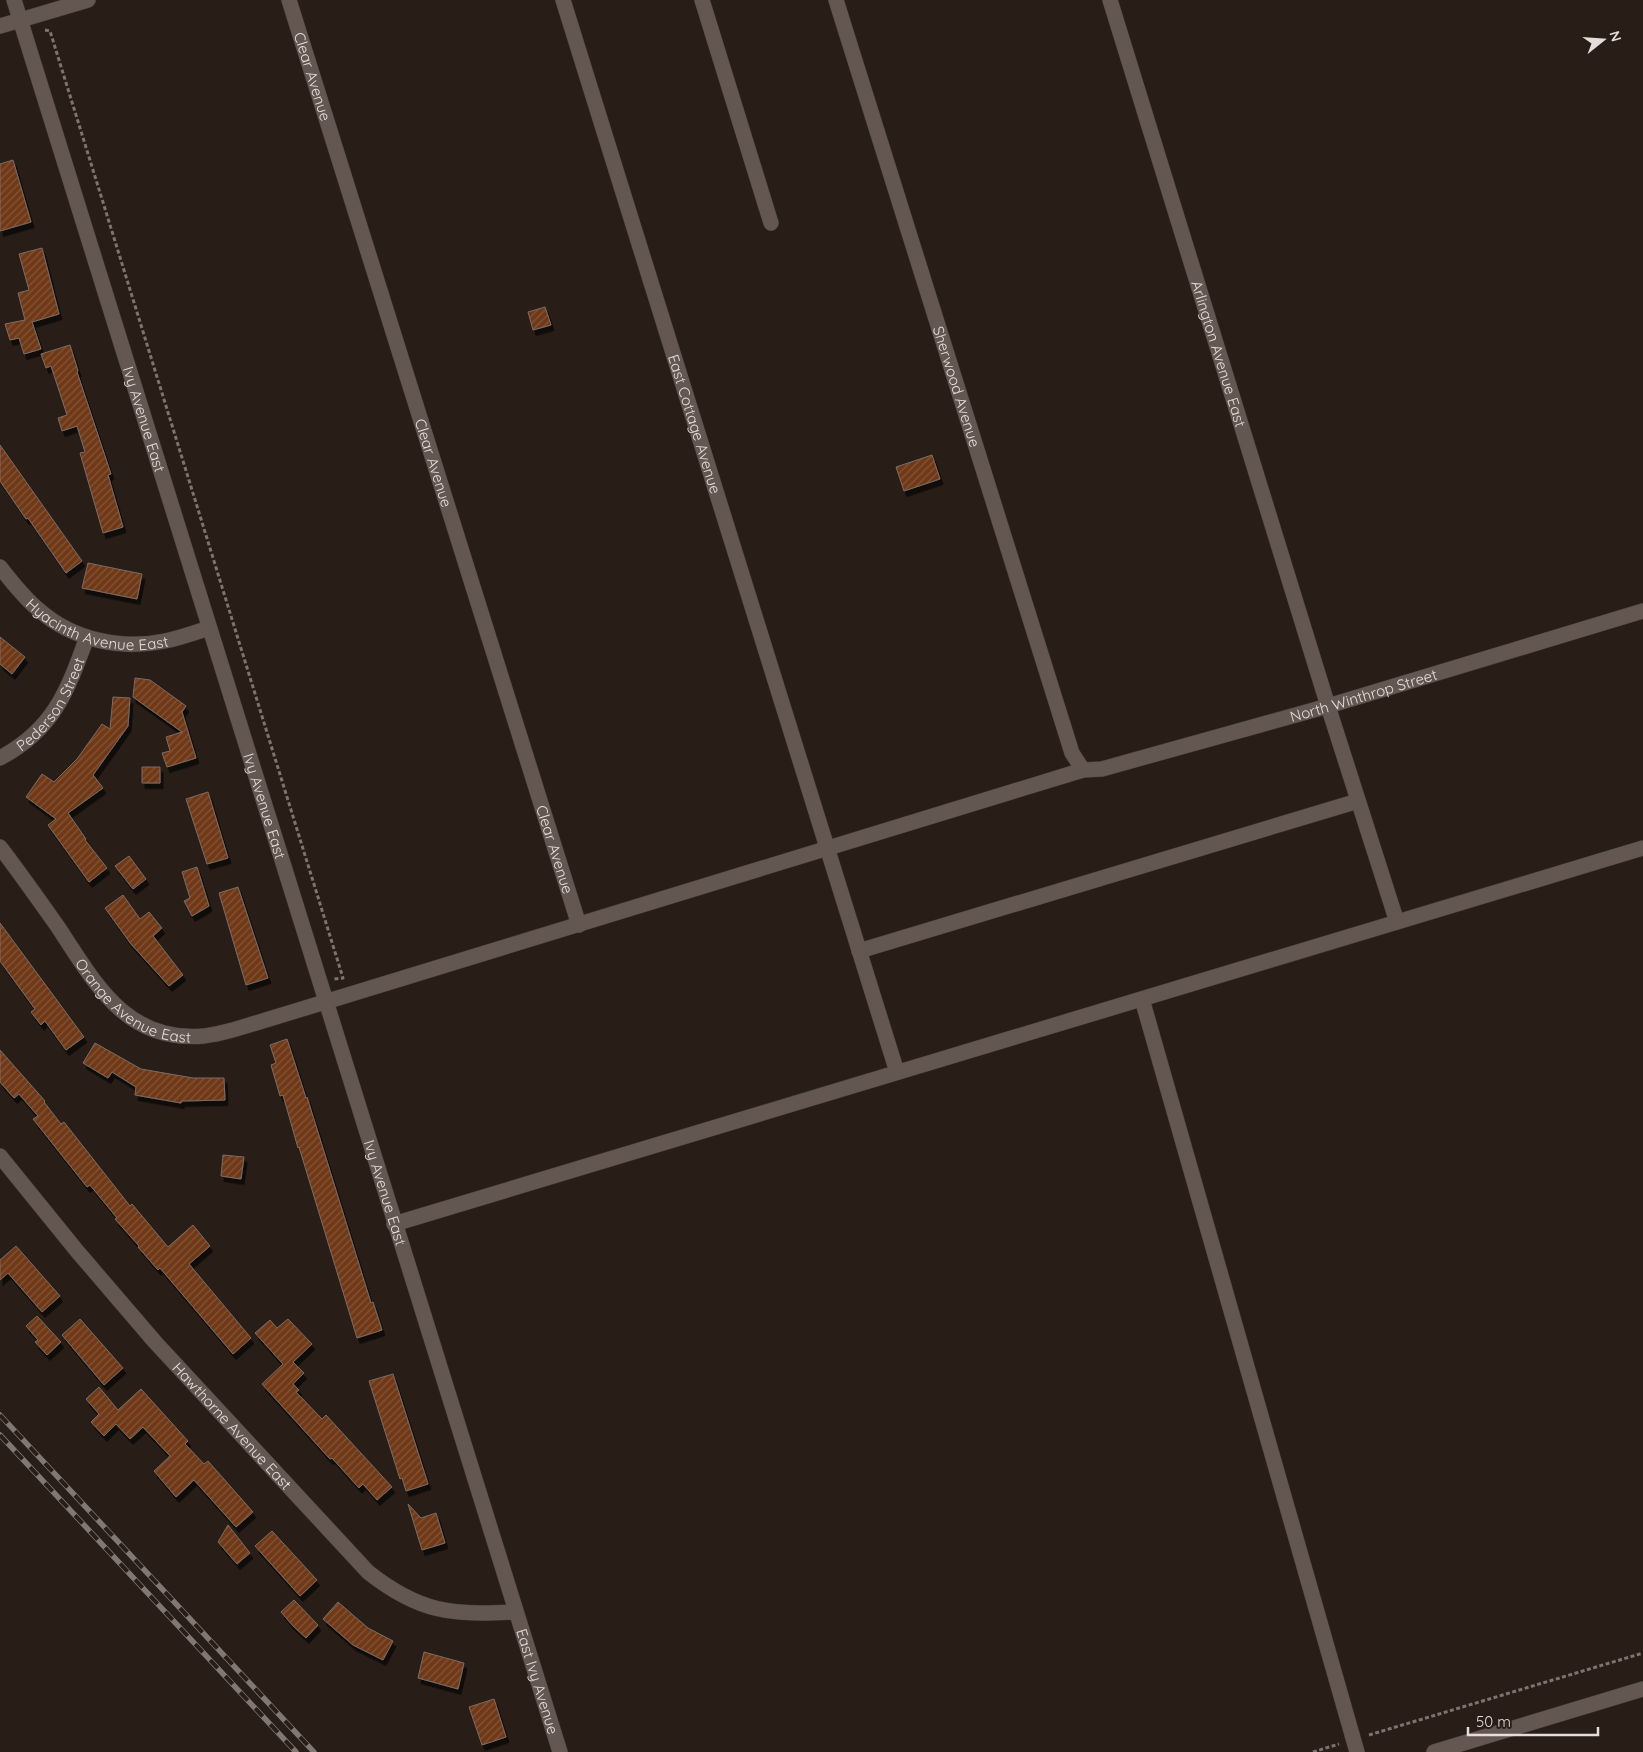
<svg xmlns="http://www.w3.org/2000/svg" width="1643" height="1752" viewBox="0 0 1643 1752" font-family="Quicksand,sans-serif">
<defs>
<pattern id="building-hatch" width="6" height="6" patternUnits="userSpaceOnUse" patternTransform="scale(1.25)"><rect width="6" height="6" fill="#6f3918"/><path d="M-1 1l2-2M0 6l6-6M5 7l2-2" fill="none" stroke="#835539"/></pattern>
<filter id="shadow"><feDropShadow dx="3" dy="5.5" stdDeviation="0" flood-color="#0009"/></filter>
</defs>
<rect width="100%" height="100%" fill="#281d17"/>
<path fill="url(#building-hatch)" stroke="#7a6d66" filter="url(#shadow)" d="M13 160 31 222 0 231V164Z
M42 248 59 314 32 322 41 349 24 354 19 338 10 340 5 324 25 320 18 293 29 290 19 254Z
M545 307 551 325 533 330 528 312Z
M70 345 78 371 77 372 111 474 108 475 123 527 103 533 80 453 85 452 77 426 62 431 58 418 67 415 51 366 46 368 41 354Z
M0 445 82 561 66 573 28 518 26 519 0 481Z
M932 455 940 479 904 491 896 467Z
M88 563 142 574 137 599 82 588Z
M0 637 25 657 12 674 0 664Z
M135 678 150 680 186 706 182 712 196 758 167 767 162 753 170 751 166 737 182 732 133 697Z
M113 697 130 698 128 726 93 775 103 788 68 813 86 839 85 840 107 868 89 882 48 825 56 819 26 797 42 774 54 782 77 759 102 724 110 729Z
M142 767H160V783H142Z
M208 792 228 858 207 864 186 799Z
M129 856 146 879 133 889 115 866Z
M197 867 209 906 192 916 184 901 190 898 182 872Z
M238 887 268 978 246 985 219 893Z
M123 895 140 919 149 912 162 928 153 936 183 975 169 986 131 944 105 908Z
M0 923 84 1037 66 1050 45 1021 41 1025 31 1012 35 1009 0 961Z
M287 1039 306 1098 307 1097 371 1303 373 1302 382 1330 357 1338 299 1147 298 1148 283 1095 280 1096 271 1065 276 1063 270 1045Z
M95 1043 141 1069 193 1078H224L225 1100 182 1101 181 1103 135 1095 136 1087 112 1072 108 1078 83 1063Z
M0 1050 45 1101 44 1102 61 1124 64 1122 130 1206 132 1204 168 1247 193 1225 210 1246 189 1264 251 1338 233 1354 160 1268 158 1270 138 1247 139 1246 115 1219 117 1218 90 1185 87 1187 33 1119 38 1116 19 1094 14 1098 0 1082Z
M223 1155 244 1157 241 1179 221 1176Z
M16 1246 60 1296 42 1312 8 1273 0 1280V1260Z
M37 1316 61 1342 47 1355 35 1342 38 1340 26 1326Z
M80 1319 123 1368 104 1385 62 1335Z
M288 1319 312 1344 293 1362 304 1373 293 1384 299 1390 296 1392 322 1419 326 1415 392 1487 377 1500 363 1484 359 1488 332 1458 330 1459 262 1384 283 1364 255 1333 270 1320 277 1328Z
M393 1374 428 1484 406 1491 402 1478 400 1479 369 1381Z
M99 1387 118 1410 141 1389 188 1441 185 1444 204 1464 208 1461 253 1512 236 1527 194 1480 176 1497 154 1471 170 1456 143 1427 130 1439 116 1424 104 1436 91 1422 99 1414 86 1399Z
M408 1504 421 1518 436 1513 445 1543 422 1550Z
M228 1525 250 1553 237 1564 218 1542Z
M272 1531 317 1580 300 1596 255 1546Z
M294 1600 318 1625 306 1638 293 1626 281 1612Z
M338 1602 368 1628 393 1641 383 1660 353 1645 323 1619Z
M424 1652 464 1663 458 1689 418 1678Z
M494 1699 506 1737 482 1745 469 1707Z"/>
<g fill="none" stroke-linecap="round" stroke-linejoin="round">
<defs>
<g id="minor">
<path id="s1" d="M14 0 560 1752"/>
<path id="s2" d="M289 0 579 925"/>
<path id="s3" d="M563 0 897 1072"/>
<path d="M702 0 771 223"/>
<path id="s4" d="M836 0 1072 753 1083 770"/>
<path id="s5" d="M1110 0 1328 706 1397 922"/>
<path d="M0 26 88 0"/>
<path id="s6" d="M0 567C12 582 24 598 39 610 73 640 121 650 165 641 180 638 194 633 209 628"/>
<path id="s7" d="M0 758C54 729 67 692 87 637"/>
<path id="s8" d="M0 847C20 873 39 900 58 927 95 983 126 1043 204 1036 222 1034 239 1028 256 1023 279 1016 302 1009 325 1002L1083 770 1102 769 1328 706 1643 611"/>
<path d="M859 951 1358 801"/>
<path d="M1142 999 1357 1752"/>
<path id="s9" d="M0 1156 77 1251 155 1342 368 1572C420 1613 451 1615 515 1612"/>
<path d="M394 1224 1643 848"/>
<path d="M1434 1752 1643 1689"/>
</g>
</defs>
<use href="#minor" stroke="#433a37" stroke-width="16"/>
<path stroke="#7e746f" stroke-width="3" stroke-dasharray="4 2.5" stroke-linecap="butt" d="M45 30 50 31 343 978 334 979
M1369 1735 1643 1653
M1313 1752 1339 1744"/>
<use href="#minor" stroke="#645751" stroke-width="15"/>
<defs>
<path id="rail" d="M0 1415 314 1752
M0 1435 296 1752"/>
</defs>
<use href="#rail" stroke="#817873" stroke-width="5.5"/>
<use href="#rail" stroke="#281d17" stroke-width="4" stroke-dasharray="11" stroke-linecap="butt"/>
</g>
<g text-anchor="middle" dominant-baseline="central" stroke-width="4" stroke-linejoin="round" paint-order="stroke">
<g font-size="15" fill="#e5ddd9" stroke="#281d17">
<text stroke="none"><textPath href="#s2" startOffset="80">Clear Avenue</textPath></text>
<text stroke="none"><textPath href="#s5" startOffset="370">Arlington Avenue East</textPath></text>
<text stroke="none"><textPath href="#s4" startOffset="405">Sherwood Avenue</textPath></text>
<text stroke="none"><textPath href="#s1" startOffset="439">Ivy Avenue East</textPath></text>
<text stroke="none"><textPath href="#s3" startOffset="444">East Cottage Avenue</textPath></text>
<text stroke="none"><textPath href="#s2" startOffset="485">Clear Avenue</textPath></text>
<text stroke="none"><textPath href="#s6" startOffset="120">Hyacinth Avenue East</textPath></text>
<text stroke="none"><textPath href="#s8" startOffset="1502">North Winthrop Street</textPath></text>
<text stroke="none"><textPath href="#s7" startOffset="76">Pederson Street</textPath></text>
<text stroke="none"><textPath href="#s1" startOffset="844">Ivy Avenue East</textPath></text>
<text stroke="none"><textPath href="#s2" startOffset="890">Clear Avenue</textPath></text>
<text stroke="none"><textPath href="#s8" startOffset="209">Orange Avenue East</textPath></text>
<text stroke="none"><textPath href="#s1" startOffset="1249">Ivy Avenue East</textPath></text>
<text stroke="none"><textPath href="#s9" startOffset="356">Hawthorne Avenue East</textPath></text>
<text stroke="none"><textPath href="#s1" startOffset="1761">East Ivy Avenue</textPath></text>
</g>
</g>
<g transform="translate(1603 40) rotate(73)" stroke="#281d17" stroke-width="4" paint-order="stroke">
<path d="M0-4L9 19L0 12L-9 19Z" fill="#e5ddd9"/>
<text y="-8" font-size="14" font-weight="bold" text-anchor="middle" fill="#e5ddd9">N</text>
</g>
<path d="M1468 1727v8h130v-8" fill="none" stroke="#e5ddd9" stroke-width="2.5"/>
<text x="1476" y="1727" font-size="15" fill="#e5ddd9" stroke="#281d17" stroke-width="4" paint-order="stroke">50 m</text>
</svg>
